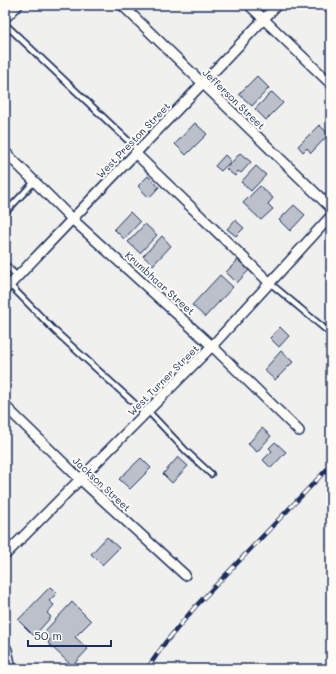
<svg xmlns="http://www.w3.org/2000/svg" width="336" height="674" viewBox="0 0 336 674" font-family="Mali,sans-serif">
<rect width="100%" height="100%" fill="#f0f0ee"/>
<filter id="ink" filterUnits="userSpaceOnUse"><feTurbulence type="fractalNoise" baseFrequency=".025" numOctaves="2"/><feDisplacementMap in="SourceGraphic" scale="8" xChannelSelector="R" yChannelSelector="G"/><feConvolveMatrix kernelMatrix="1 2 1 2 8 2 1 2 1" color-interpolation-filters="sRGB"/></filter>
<g filter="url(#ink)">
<path fill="#bbc0ca" stroke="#1b2f5e" d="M318 5H331V18Z
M257 76 269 88 252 106 239 94Z
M272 92 283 103 266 120 255 109Z
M195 123 207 134 186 155 175 144Z
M319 125 329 134 311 153 307 148 303 152 298 146Z
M240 153 251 162 241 173 238 171 235 176 226 169Z
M225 155 231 161 221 171 215 166Z
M256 166 266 175 251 191 241 182Z
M148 176 159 187 149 198 138 186Z
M260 186 273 198 268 204 273 209 261 220 243 203Z
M294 205 305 215 290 231 279 220Z
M130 212 140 222 124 239 114 229Z
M235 220 244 228 236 236 227 229Z
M145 224 157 235 140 253 128 242Z
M162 236 171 246 153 265 143 256Z
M240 258 250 269 237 283 226 272Z
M220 275 233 287 205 317 192 305Z
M280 327 289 336 279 347 270 338Z
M281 351 293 362 275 380 264 370Z
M331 362V374L325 368Z
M262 428 271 436 257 452 248 444Z
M275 442 286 452 271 468 263 460 272 451 269 448Z
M178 457 188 466 172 483 163 474Z
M141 458 151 468 130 489 119 479Z
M107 537 119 548 102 565 91 554Z
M50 587 57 593 49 601 54 605 47 613 51 617 34 636 18 620Z
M72 602 91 621 75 637 88 649 72 666 48 643 50 640 43 633Z"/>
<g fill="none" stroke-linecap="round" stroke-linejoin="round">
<defs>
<path id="lane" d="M5 24 138 150
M5 213 35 181
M5 264 18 277
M270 283 331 334
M10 285 55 331 145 413
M148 411 186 451 211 474"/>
<path id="street" d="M122 5 331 208
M249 5 331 84
M5 18 18 5
M5 152 72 219 212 346 299 431
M135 153 270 283
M5 290C95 194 187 101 277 5
M5 406 80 479 185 575
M5 555 212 346 331 216"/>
<path id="secondary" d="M5 650 9 669"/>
</defs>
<use href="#lane" stroke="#1b2f5e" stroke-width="8"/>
<use href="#street" stroke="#1b2f5e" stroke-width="12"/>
<use href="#secondary" stroke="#1b2f5e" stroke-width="16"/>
<use href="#lane" stroke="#fdfcf7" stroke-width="4.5"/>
<use href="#street" stroke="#fdfcf7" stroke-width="9"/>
<use href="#secondary" stroke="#fdfcf7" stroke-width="13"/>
<defs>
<path id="rail" d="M147 669 165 643 195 607 331 465"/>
</defs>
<use href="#rail" stroke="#1b2f5e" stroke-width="4.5"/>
<use href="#rail" stroke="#fdfcf7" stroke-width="3" stroke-dasharray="9" stroke-linecap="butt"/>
</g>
</g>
<g text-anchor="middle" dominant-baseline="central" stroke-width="4" stroke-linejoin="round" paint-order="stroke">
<g font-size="10" fill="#1b2f5e" stroke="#fdfcf7">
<text transform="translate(234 99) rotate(44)">Jefferson Street</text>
<text transform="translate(133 140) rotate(-46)">West Preston Street</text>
<text transform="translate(160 283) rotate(42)">Krumbhaar Street</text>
<text transform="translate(163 380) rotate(-45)">West Turner Street</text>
<text transform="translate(102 484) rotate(43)">Jackson Street</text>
</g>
</g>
<rect width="336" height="674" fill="none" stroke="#fdfcf7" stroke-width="20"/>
<rect x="10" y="10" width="316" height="654" fill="none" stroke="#1b2f5e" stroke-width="1.5" filter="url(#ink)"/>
<path d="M28 640v6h83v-6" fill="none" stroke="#1b2f5e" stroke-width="2"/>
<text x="34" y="640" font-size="12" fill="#1b2f5e" stroke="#fdfcf7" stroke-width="3" paint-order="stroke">50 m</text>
</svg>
